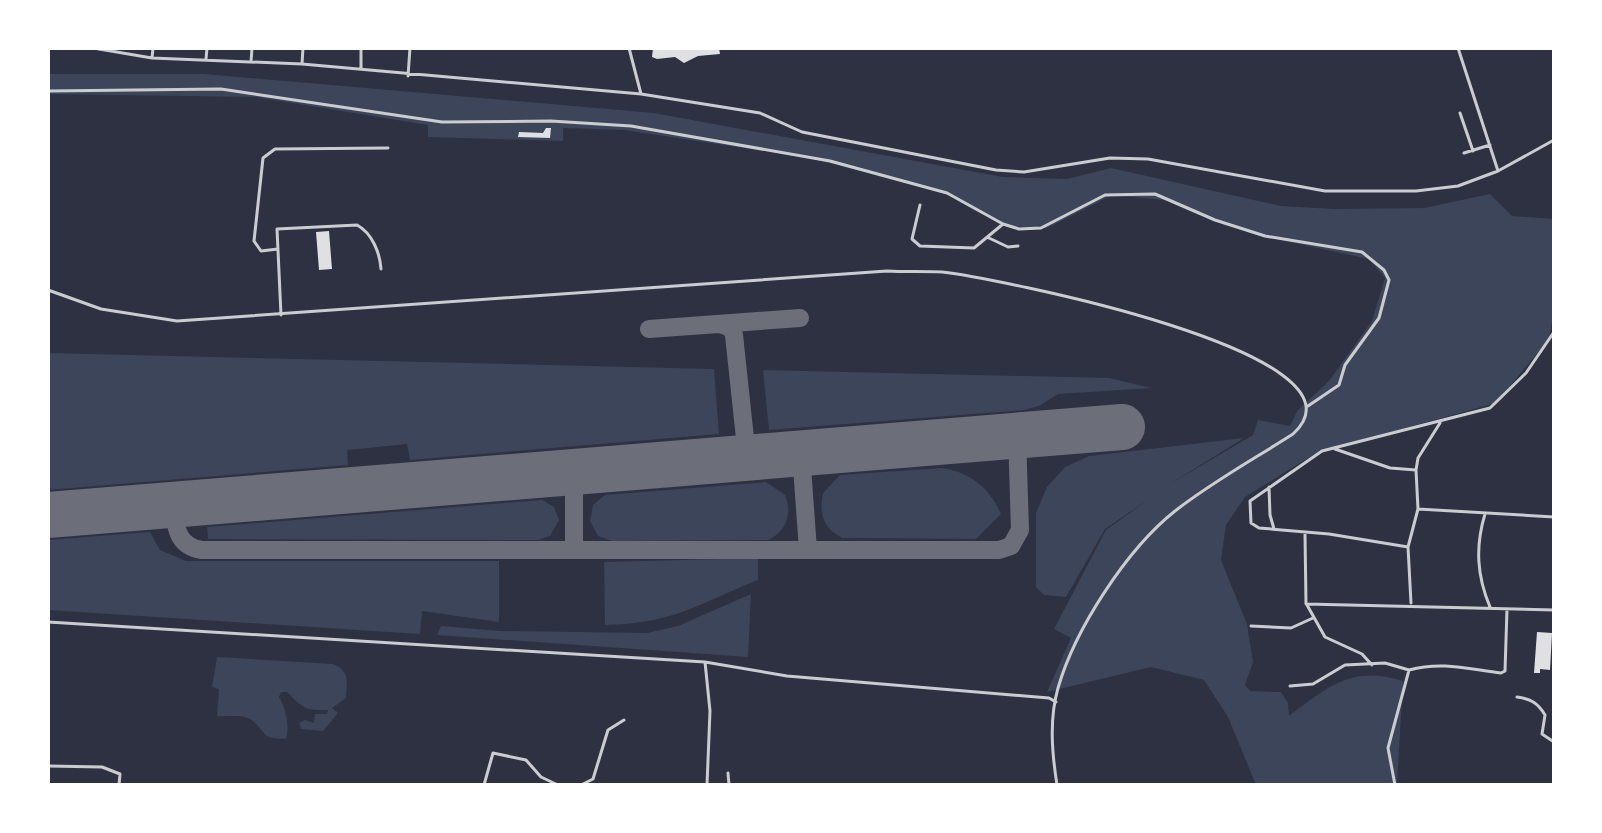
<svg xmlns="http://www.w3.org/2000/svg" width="1602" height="833" viewBox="0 0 1602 833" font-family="'Asap Condensed',sans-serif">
<rect width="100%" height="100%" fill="#2d3142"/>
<path fill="#3c4559" d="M48 74H204L654 113 1003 177 1067 179 1111 168 1281 206 1334 209 1424 208 1490 194 1512 216 1554 219V311L1549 339 1496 403 1318 452 1245 497 1226 525 1221 560 1247 624 1253 662 1245 685 1250 691 1281 692 1288 703 1289 716C1328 687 1351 665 1403 681L1397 785H1256L1228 717 1204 680 1151 667 1047 692 1071 638 1054 629 1106 530 1149 499 1105 529 1066 597 1044 595 1036 587V513L1047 487 1065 467 1089 456 1244 438 1170 484 1253 435 1258 420 1290 426 1298 410 1329 381 1372 321 1385 278 1369 259 1253 234 1174 201 1112 195 1047 228 1004 226 947 194 810 158 624 130 563 128V141L428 137V125L256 97 48 94Z
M48 353 714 369 719 434 410 460 407 444 347 450 348 465 48 490Z
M763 370 1109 378 1152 388 1058 394 1039 406 1024 410 769 430Z
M942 468C970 472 990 488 1001 514L976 539 842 538C823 528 819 514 823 493L840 475Z
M766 482 785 495C793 513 786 532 768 540L612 541 598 536 590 521 593 505 605 495Z
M542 500 554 507 559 520 550 536 538 540 208 539 207 527Z
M150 532 160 550 186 561H499V622L422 611 420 634 48 610V540Z
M758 558V580C696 605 675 623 605 625L604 562Z
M751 594 748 657 437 635 441 626 500 631 647 633 678 626Z
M217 657 333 664C350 671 347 681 346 698L332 708 338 713 323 731 301 729 299 723 305 720 314 723 315 714H327L328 710C305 711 303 708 287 692H281L279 697C286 707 290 728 286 739 261 738 269 736 254 722 246 713 228 717 217 716L219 689 212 687Z"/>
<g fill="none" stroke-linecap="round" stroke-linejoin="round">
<path stroke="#6c6f7a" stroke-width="18" d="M720 324 731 328 734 335 747 457
M649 329 800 318
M801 453 808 550
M574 471V541
M172 504C176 526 176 546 202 550H999L1011 546 1020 530 1017 435"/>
<path stroke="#6c6f7a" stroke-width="46" d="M48 515 1122 427"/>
</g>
<path fill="#e0e0e3" d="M653 48H719L720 54 698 56 684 63 675 57 657 59 652 57Z
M546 128H551L550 138 518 137 519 132 543 133Z
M329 231 332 269 319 270 316 232Z
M1537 632 1552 633 1550 670 1540 669V673H1534Z"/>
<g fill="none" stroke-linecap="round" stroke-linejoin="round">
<path stroke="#caccd0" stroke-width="3" d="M93 48 152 58 302 64 641 94 760 113 802 132 996 170 1024 172 1110 158 1148 159 1325 191H1416L1458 186 1498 171 1554 140
M629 48 641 94
M1458 48 1498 171
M152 58 153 48
M206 59 207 48
M251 62 252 48
M302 64 303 48
M361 68V48
M408 76 410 48
M48 91 221 89 442 122 551 121 631 126 830 161 947 193 1003 224 1019 229 1041 228 1105 195 1155 194 1215 220 1265 236 1362 252 1384 270 1389 280 1379 318 1345 365 1339 385 1308 406
M1460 113 1473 151
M1464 153 1490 145
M920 205 912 239 920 246 974 248 1003 224
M989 238 1008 247 1018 246
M278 249 261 251 254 241 263 158 275 149 388 148
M48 290 101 309 177 321 887 271C905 272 924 271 942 272 988 277 1383 353 1293 434 1254 459 1212 482 1175 511 1127 549 1075 629 1058 688 1049 720 1052 753 1057 785
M281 315 277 229 357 225C372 233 380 253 381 269
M1335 449 1390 468 1416 470
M1269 487 1270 515 1274 529
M1418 509 1554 517
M1485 514C1475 547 1477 576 1490 607
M1305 534 1306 604 1554 610
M1408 547 1329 534 1259 528 1251 523 1250 501 1322 451 1490 408 1526 373 1554 332
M1411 603 1408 547 1418 509 1416 470 1418 458 1440 423
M1307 605 1325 637 1362 654 1372 665
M48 622 705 662 787 676 1049 698 1056 702
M1251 626 1291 628 1313 618
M705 662 710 711 707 785
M1290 686 1313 684 1345 665 1385 663 1409 670C1442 661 1468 669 1501 673L1505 671 1507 609
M1517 697C1531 699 1538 703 1545 715L1542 734 1554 742
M48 766 102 767 120 774 119 785
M728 773 729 785
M484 785 493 753 526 760 541 777 558 785
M581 785 593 779 608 730 624 720
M1395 785 1388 748 1409 670"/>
</g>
<rect width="1602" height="833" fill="none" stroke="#ffffff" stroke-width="100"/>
</svg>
